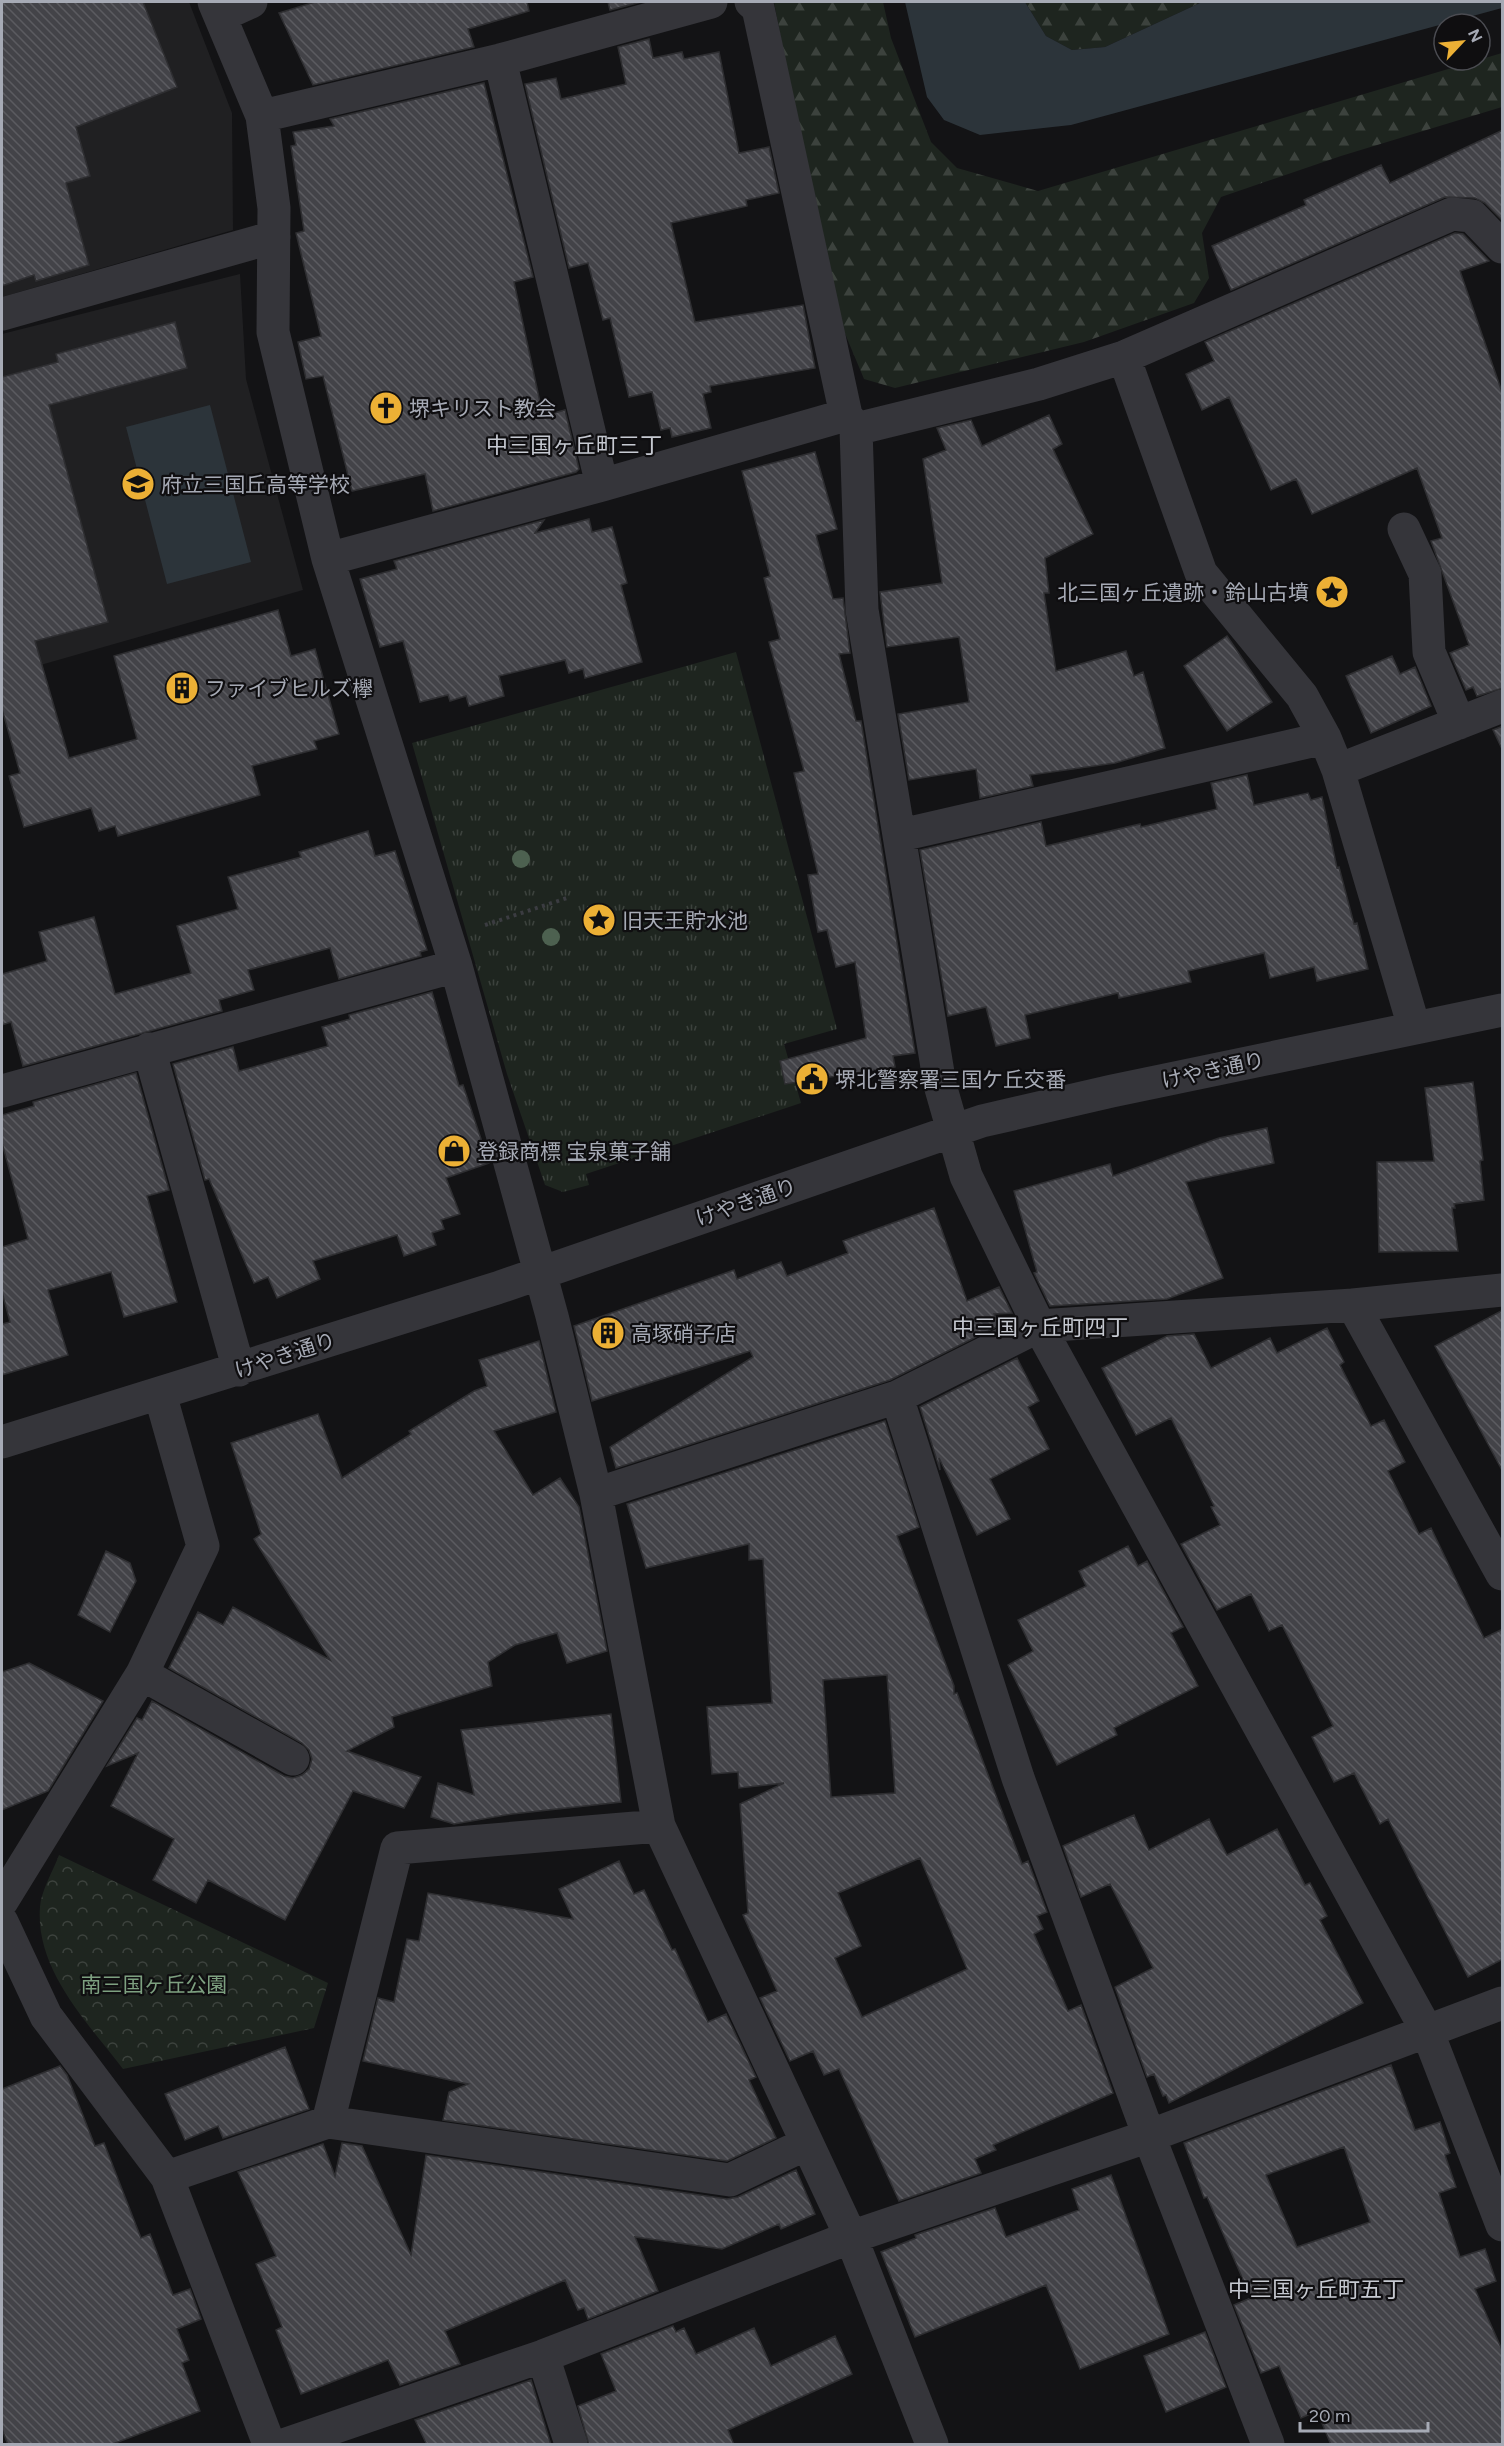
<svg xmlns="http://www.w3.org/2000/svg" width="1504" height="2446" viewBox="0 0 1504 2446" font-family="Figtree,'Noto Sans JP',sans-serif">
<defs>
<pattern id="grass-tufts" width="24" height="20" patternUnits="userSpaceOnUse" patternTransform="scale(1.5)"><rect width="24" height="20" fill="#1e251f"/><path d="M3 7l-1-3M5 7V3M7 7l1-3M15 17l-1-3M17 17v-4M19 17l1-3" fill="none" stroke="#3c423d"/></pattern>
<pattern id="forest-firs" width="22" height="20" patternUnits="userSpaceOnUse" patternTransform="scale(1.5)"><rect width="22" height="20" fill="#1e251f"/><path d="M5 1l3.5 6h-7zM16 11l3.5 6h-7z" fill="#3c423d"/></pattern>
<pattern id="park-crowns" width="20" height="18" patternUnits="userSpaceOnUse" patternTransform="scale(1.5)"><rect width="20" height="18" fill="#1e251f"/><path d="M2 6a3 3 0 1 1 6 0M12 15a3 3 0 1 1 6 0" fill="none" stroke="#3c423d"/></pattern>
<pattern id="building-back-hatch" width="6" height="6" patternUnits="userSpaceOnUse" patternTransform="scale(1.5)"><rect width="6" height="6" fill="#434348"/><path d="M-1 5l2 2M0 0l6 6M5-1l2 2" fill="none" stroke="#5b5b60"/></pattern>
</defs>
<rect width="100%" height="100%" fill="#131315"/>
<path fill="#202022" d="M2 2H189L232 113 233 230 2 297Z
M240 274 246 379 303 590 2 676V334Z"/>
<path fill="url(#grass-tufts)" d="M736 652 837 1029 784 1044 801 1103 586 1174 589 1185 563 1192 545 1185 507 1074 412 743Z"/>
<path fill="url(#forest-firs)" d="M774 2H883L891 38 931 142 957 168 1038 191 1502 53V107L1341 156 1221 197 1202 233 1209 278 1194 303 1084 342 895 388 864 379 841 324 827 278Z
M1025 2H1202L1105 47 1072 50 1046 36Z"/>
<path fill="url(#park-crowns)" d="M59 1855 328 1983 314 2028 123 2069C88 2023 35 1970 40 1907 41 1891 53 1871 59 1855Z"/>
<path fill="#2c343a" d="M905 2H1025L1046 36 1072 50 1105 47 1202 2H1502V8L1071 125 980 135 944 120 927 97Z
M210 405 251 562 167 584 126 427Z"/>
<path fill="url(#building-back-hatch)" stroke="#2e2e31" stroke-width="1.5" fill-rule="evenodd" d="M2 2H143L177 87 76 127 90 176 66 183 89 265 36 281 34 275 2 286Z
M315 2H527L529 11 468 29 474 47 313 85 279 13Z
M608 2H641L610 10Z
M649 39 653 58 682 52 684 59 719 52 739 153 769 147 779 193 746 200 747 206 671 223 695 322 803 305 815 368 710 386 711 392 703 394 711 428 672 437 670 428 661 430 652 392 629 397 610 318 603 320 588 263 569 268 525 84 556 78 561 99 626 84 618 47Z
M484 83 533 277 514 282 543 416 565 410 579 469 576 472 433 511 425 474 352 491 323 376 306 379 298 342 321 336 296 233 304 231 291 146 296 145 293 132 334 126 330 119Z
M1503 130V221L1485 203 1475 198 1445 197 1231 290 1212 246 1306 205 1304 200 1381 165 1390 183Z
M1455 233 1463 234 1489 261 1460 271 1503 395V688L1477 696 1473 687 1466 690 1450 653 1469 645 1431 541 1442 538 1417 468 1312 514 1296 479 1271 490 1229 397 1202 410 1186 374 1214 361 1205 342Z
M175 322 187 368 49 405 108 622 35 641 69 758 137 739 114 656 278 610 291 656 315 649 339 734 314 741 317 749 252 766 260 795 118 836 115 826 99 831 91 808 24 827 9 776 20 773 2 709V377L58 362 56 354Z
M1049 415 1062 444 1053 449 1093 534 1045 558 1049 593H1044L1056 671 1126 651 1134 676 1143 672 1165 748 1115 763 1030 775 1033 786 980 798 976 769 909 780 898 714 969 702 959 637 887 647 880 592 942 583 923 459 946 450 937 428 971 420 982 446Z
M815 452 837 529 816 535 833 599 843 598 850 653 839 654 856 721H861L915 1053 893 1056 895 1067 785 1084 780 1061 866 1038 855 962 836 967 827 930 818 932 808 875 818 874 794 773 804 771 769 642 780 639 764 578 770 576 742 471Z
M589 519 592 532 612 527 627 583 621 585 642 662 585 678 583 669 569 673 565 660 499 676 504 696 469 706 466 696 450 701 448 695 420 702 403 641 380 647 360 579 397 569 394 561 544 520 535 533Z
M1227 636 1272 702 1227 731 1184 666Z
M1392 656 1400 674 1415 667 1431 706 1371 733 1346 676Z
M1503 726V751L1493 730Z
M1247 775 1254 805 1308 793 1311 800 1322 797 1337 868 1339 867 1354 924 1357 923 1368 969 1317 981 1314 967 1270 978 1264 953 1188 971 1191 982 1119 998 1118 993 1025 1015 1030 1038 996 1046 986 1007 948 1016 920 850 1041 822 1046 846 1140 824 1141 827 1217 809 1211 783Z
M368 831 375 856 395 851 427 950 420 952 421 956 339 979 330 948 248 970 254 990 219 1000 222 1011 23 1066 11 1022 2 1025V974L47 961 39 932 94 917 115 994 191 973 177 926 238 909 228 877 301 857 299 852Z
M432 992 459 1086 463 1085 489 1163 446 1178 460 1214 441 1220 444 1229 432 1233 436 1245 404 1256 397 1235 313 1261 320 1279 277 1298 268 1277 254 1283 209 1179 205 1180 173 1064 233 1047 239 1071 328 1046 322 1027 350 1019 349 1015Z
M136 1073 169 1190 147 1196 177 1302 124 1317 111 1272 48 1290 68 1355 2 1375V1324L10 1322 2 1292V1247L28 1239 2 1143V1115L34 1106 33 1102Z
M1473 1082 1483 1160 1480 1161 1484 1200 1454 1204 1455 1208H1452L1458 1251 1379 1252 1377 1162 1434 1161 1425 1088Z
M1267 1128 1274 1163 1186 1182 1223 1278 1167 1299 1050 1306 1034 1273 1037 1272 1014 1191 1110 1164 1113 1176 1219 1138Z
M934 1208 967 1301 999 1287 1012 1313 994 1314 1000 1325 890 1380 616 1468 610 1447 753 1357 750 1351 592 1401 574 1326 734 1270 737 1279 781 1262 787 1276 848 1253 843 1241Z
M1503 1310V1472L1435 1346Z
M1327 1328 1344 1362 1340 1365 1371 1426 1384 1420 1405 1462 1388 1471 1419 1534 1431 1528 1484 1638 1503 1629V1959L1468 1977 1388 1819 1380 1824 1354 1773 1334 1782 1312 1737 1333 1726 1282 1625 1269 1631 1251 1594 1217 1610 1181 1544 1220 1525 1211 1507 1214 1506 1171 1418 1136 1435 1102 1368 1167 1336 1194 1334 1211 1368 1270 1338 1277 1353Z
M539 1341 556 1412 494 1431 533 1495 560 1478 579 1507 607 1651 567 1663 557 1633 515 1645 488 1662 492 1686 392 1717 394 1727 347 1751 421 1777 404 1808 353 1791 285 1920 208 1880 196 1903 153 1880 174 1839 111 1806 138 1753 107 1766 137 1718 142 1720 152 1701 284 1776 293 1778 302 1775 309 1769 312 1759 309 1750 302 1743 169 1668 198 1612 223 1625 233 1607 330 1660 254 1539 261 1534 231 1443 318 1414 342 1478 411 1434 409 1431 474 1391 487 1386 479 1360Z
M1017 1358 1039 1401 1028 1407 1049 1449 990 1479 1010 1519 977 1535 939 1458 940 1470 920 1407Z
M885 1421 919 1527 897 1536 954 1686V1694L957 1693 1022 1864 1028 1861 1047 1912 1037 1916 1043 1929 1034 1934 1068 2011 1081 2005 1113 2093 993 2145 996 2150 975 2159 981 2173 899 2201 839 2069 824 2075 813 2051 790 2061 760 1998 777 1991 743 1915 748 1913 740 1804 784 1783 739 1788 738 1772 712 1774 707 1707 772 1703 763 1559 749 1560V1544L646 1568 627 1504ZM887 1675 895 1793 831 1797 823 1680ZM920 1858 967 1969 862 2017 835 1958 861 1946 838 1893Z
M1128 1546 1138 1566 1147 1561 1183 1627 1171 1633 1198 1686 1114 1728 1117 1735 1057 1765 1008 1665 1033 1651 1018 1620 1086 1586 1079 1571Z
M106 1551 130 1563 136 1581 110 1632 78 1615Z
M29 1663 103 1701 48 1791 2 1810V1672Z
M611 1714 621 1802 512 1814 454 1824 431 1817 438 1783 474 1795 461 1730Z
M1134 1815 1149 1850 1209 1819 1227 1855 1277 1829 1305 1885 1310 1883 1327 1916 1320 1920 1363 2003 1169 2103 1166 2095 1163 2096 1154 2074 1147 2077 1115 1987 1153 1968 1110 1884 1081 1897 1063 1846Z
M619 1861 634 1894 644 1890 672 1950 675 1949 708 2022 726 2014 756 2077 749 2080 776 2138 727 2161 443 2120 449 2092 468 2084 363 2061 378 1998 394 2002 407 1939 419 1941 428 1893 573 1919 559 1889Z
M285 2047 309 2109 223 2138 218 2126 185 2140 165 2094Z
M1391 2065 1415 2130 1440 2122 1450 2153 1445 2155 1456 2187 1439 2193 1460 2257 1485 2249 1496 2281 1475 2289 1503 2352V2445H1331L1317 2411 1301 2418 1279 2366 1261 2373 1234 2305 1251 2298 1207 2197 1204 2198 1184 2143ZM1344 2147 1370 2222 1297 2247 1266 2175Z
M60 2066 67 2075 95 2146 104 2143 141 2238 150 2234 173 2295 190 2289 201 2319 177 2329 189 2360 182 2363 200 2411 110 2445H8L2 2429V2089Z
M342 2143 362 2146 411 2255 426 2155 727 2199 738 2197 796 2170 815 2214 781 2229 779 2224 722 2249 635 2237 658 2291 588 2319 584 2308 578 2310 565 2280 445 2331 460 2364 400 2385 388 2360 301 2394 276 2330 282 2327 256 2264 276 2256 238 2172 323 2144 335 2176Z
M1111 2175 1169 2334 1080 2369 1046 2285 915 2337 881 2252 916 2238 915 2235 995 2208 1006 2237 1079 2210 1072 2189Z
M673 2326 676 2332 684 2328 696 2354 754 2328 771 2366 835 2336 852 2374 728 2430 734 2445H589L578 2406 616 2391 601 2354Z
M1205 2332 1226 2387 1166 2412 1144 2356Z
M531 2380 551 2445H427L415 2420Z"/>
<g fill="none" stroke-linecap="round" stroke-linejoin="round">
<path stroke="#3b3c41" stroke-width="4" stroke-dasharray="3 4.5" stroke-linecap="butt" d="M485 925 567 898"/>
<path stroke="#35353a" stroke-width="33" d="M214 2 262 116 274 208 273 332 328 559 456 966 552 1316 596 1494 659 1826 851 2237 932 2444
M751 2 758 8 846 415 856 429 1039 384 1124 357 1452 214 1472 216 1502 247
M220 16 251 2
M500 60 602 485
M262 116 500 60 711 2
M2 314 274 237
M1124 357 1201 573 1302 696 1325 738 1338 770 1414 1027
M856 429 862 610 940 1085 966 1176 1039 1326 1428 2033 1502 2225
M1404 529 1425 574 1429 652 1459 723
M328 559 602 485 846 415
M1338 770 1502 706
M901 835 1325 738
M149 1049 239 1370
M2 1091 456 966
M1353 1305 1502 1574
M897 1397 1018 1778 1149 2136 1268 2444
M2 1442 497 1288 982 1121 1112 1091 1502 1010
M596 1494 897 1397 1039 1326 1353 1305 1502 1290
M142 1674 293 1759
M2 1901 142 1674 203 1546 160 1394
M2 1922 46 2016 167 2177
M328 2122 730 2180 806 2144
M543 2356 571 2444
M269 2444 167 2177 328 2122 397 1848 659 1826
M286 2444 543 2356 851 2237 1149 2136 1502 2003"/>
</g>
<g fill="#4d6150">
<circle cx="521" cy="859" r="9"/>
<circle cx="551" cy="937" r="9"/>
</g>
<defs>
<symbol id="church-disc" viewBox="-11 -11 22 22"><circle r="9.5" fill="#ecb035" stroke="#0f0e10"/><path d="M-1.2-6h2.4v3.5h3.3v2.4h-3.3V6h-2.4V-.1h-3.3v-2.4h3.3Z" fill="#111"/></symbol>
<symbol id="school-disc" viewBox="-11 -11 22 22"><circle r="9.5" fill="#ecb035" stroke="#0f0e10"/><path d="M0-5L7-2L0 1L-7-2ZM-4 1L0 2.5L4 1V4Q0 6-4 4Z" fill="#111"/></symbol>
<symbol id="sight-disc" viewBox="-11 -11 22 22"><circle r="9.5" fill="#ecb035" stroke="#0f0e10"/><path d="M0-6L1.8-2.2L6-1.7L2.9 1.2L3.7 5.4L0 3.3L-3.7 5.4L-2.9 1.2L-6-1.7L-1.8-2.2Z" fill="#111"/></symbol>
<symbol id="building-disc" viewBox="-11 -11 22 22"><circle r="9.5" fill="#ecb035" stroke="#0f0e10"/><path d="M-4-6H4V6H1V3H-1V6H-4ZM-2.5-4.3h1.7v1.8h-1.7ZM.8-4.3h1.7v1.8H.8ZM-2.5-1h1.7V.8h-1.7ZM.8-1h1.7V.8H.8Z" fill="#111"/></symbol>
<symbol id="civic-disc" viewBox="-11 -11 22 22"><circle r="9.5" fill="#ecb035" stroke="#0f0e10"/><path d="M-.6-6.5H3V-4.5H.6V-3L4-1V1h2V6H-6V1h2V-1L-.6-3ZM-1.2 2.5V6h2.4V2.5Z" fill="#111"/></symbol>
<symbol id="shop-disc" viewBox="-11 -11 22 22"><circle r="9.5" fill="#ecb035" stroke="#0f0e10"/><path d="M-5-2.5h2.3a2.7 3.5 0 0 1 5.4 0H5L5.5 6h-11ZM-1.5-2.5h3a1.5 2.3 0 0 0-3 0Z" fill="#111"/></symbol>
</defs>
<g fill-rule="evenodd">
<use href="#church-disc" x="367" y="389" width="38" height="38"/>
<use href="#school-disc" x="119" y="465" width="38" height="38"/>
<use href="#sight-disc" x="1313" y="573" width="38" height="38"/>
<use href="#building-disc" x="163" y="669" width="38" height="38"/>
<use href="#sight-disc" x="580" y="901" width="38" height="38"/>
<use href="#civic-disc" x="793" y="1060" width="38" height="38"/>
<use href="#shop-disc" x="435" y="1132" width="38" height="38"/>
<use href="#building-disc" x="589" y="1314" width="38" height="38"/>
</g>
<g text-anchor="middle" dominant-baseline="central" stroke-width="4.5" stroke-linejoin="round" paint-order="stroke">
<g font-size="21" fill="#a6aab5" stroke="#0f0e10" text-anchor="start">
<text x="409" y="408">堺キリスト教会</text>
<text x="161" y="484">府立三国丘高等学校</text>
<text x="1309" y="592" text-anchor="end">北三国ヶ丘遺跡・鈴山古墳</text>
<text x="205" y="688">ファイブヒルズ欅</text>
<text x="622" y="920">旧天王貯水池</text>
<text x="835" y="1079">堺北警察署三国ケ丘交番</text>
<text x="477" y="1151">登録商標 宝泉菓子舗</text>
<text x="631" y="1333">高塚硝子店</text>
</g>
<g font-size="21" fill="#a6aab5" stroke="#0f0e10">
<text transform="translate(1213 1070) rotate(-12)">けやき通り</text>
<text transform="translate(746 1202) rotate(-19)">けやき通り</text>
<text transform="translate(285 1355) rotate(-18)">けやき通り</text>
</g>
<g font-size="21" fill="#7da080" stroke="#0f0e10">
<text x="154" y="1984">南三国ヶ丘公園</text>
</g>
<g font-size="22" fill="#c6c9d1" stroke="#0f0e10">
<text x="574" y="445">中三国ヶ丘町三丁</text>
<text x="1040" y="1327">中三国ヶ丘町四丁</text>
<text x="1316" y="2289">中三国ヶ丘町五丁</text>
</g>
</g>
<rect width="1504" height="2446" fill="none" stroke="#a6aab5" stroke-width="6"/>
<g transform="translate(1462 42) rotate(64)"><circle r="28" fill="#0f0e10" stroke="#4b4c52" stroke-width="1.5"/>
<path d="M0-4.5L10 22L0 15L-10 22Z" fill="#ecb035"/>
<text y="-9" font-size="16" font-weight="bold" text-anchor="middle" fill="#a6aab5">N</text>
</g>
<path d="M1300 2422v9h128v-9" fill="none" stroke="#a6aab5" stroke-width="3"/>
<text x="1309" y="2422" font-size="18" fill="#a6aab5" stroke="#0f0e10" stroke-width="4.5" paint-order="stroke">20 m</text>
</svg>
